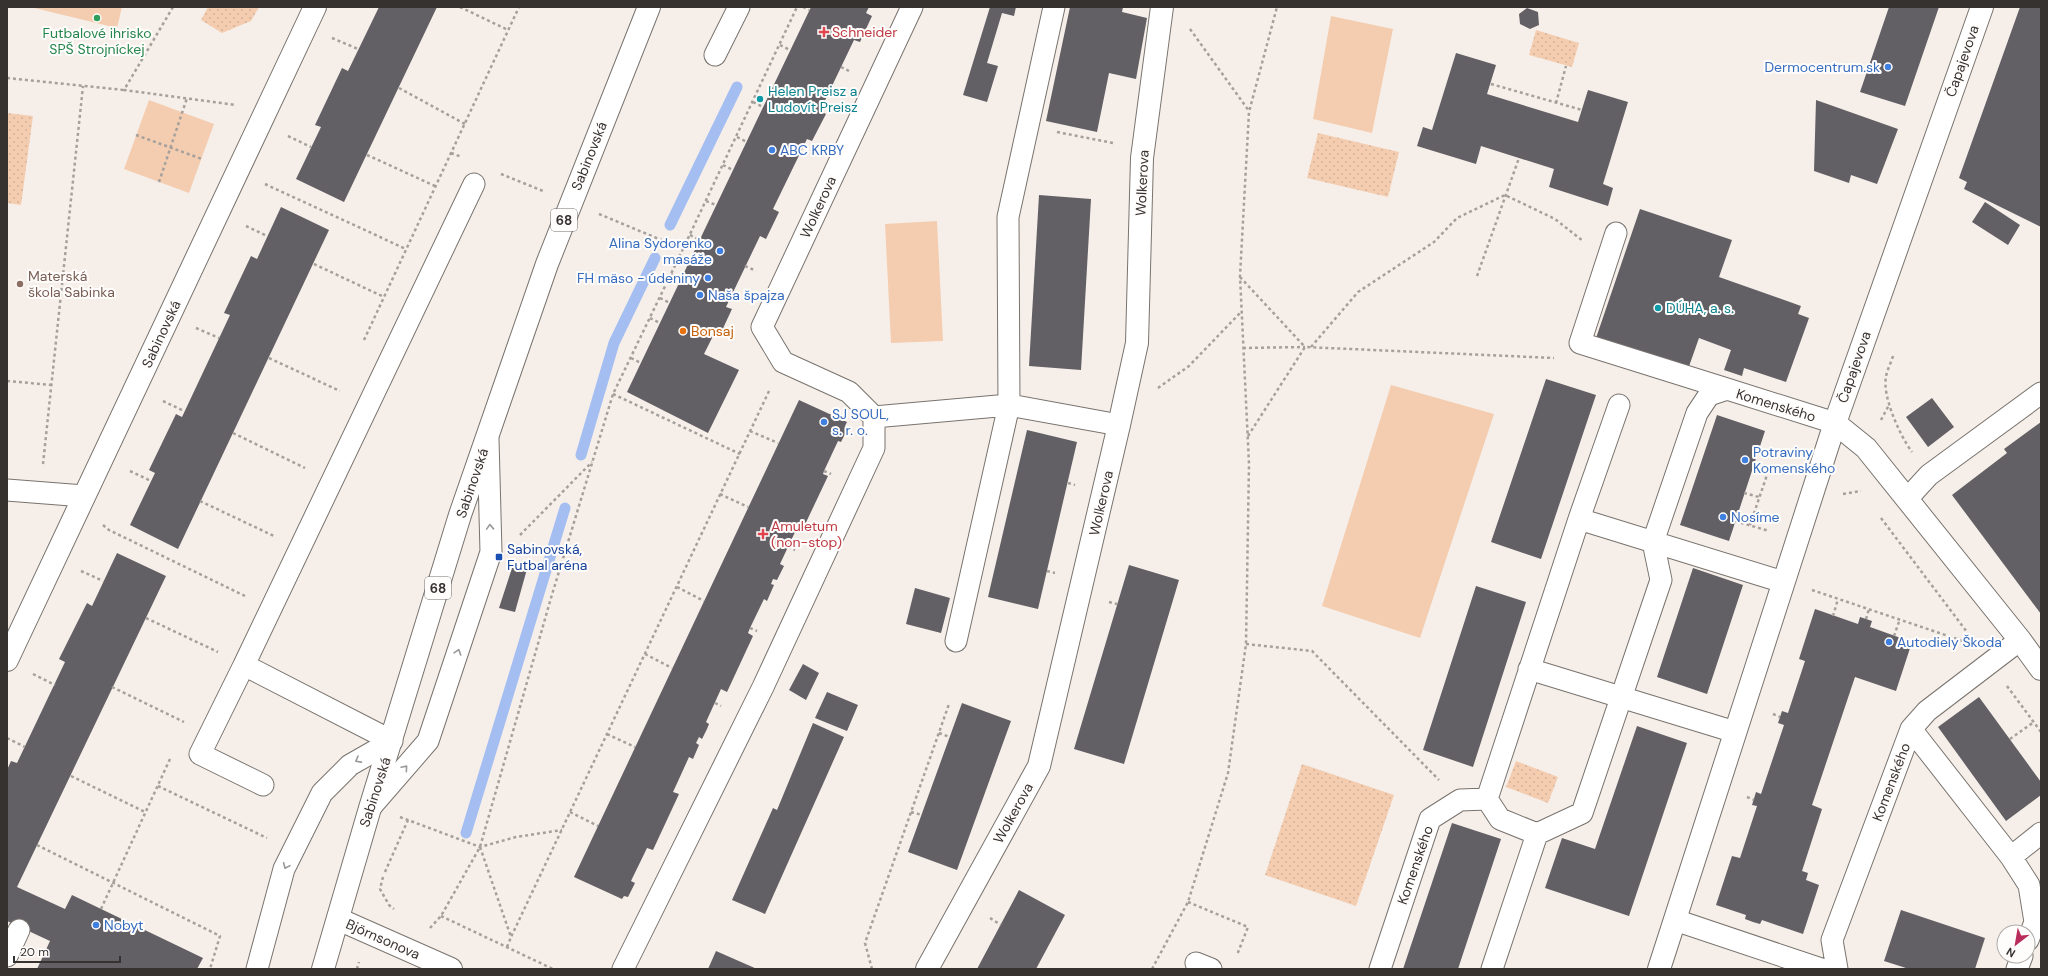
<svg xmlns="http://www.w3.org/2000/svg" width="2048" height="976" viewBox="0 0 2048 976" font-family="'DM Sans',sans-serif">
<defs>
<pattern id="grass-dots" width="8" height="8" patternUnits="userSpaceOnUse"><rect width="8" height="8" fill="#f4cdb0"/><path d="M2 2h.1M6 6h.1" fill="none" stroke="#d2b098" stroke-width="1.8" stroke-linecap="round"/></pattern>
</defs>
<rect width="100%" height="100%" fill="#f6efe9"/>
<path fill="url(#grass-dots)" d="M208 7H259L251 21 222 33 201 20Z
M1536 30 1579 43 1572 67 1529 55Z
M7 113 33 116 21 205 7 203Z
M1318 133 1399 152 1388 197 1307 178Z
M1516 761 1558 777 1548 803 1506 787Z
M1302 764 1394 795 1356 906 1265 875Z"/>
<path fill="#f4cdb0" d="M30 7H122L117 28Z
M1331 16 1393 29 1372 133 1313 119Z
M149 100 214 124 189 193 124 169Z
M937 221 943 341 891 343 885 224Z
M1391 385 1494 414 1420 638 1322 606Z"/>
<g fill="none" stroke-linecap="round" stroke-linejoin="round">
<path stroke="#a5bef2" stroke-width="11" d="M670 225 737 87
M581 455 614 343 655 258
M466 833 565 508"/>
</g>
<path fill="#625f65" d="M379 7H437L344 202 296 179 321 127 315 125 342 68 348 71Z
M811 7H869L866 13 872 16 860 42 854 40 820 111 826 114 812 141 807 139 773 209 779 212 766 239 760 236 726 307 732 309 719 337 714 334 704 354 739 370 708 433 627 392Z
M990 7H1016L1014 16 1002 13 987 63 998 66 987 102 963 95Z
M1070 7H1123L1122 12 1147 18 1136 79 1109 73 1097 132 1046 121Z
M1889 7H1939L1905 106 1860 92Z
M2020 7H2041V227L1964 189 1967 182 1959 178Z
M1527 8 1538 12 1539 25 1530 29 1520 24 1519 14Z
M1456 53 1496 65 1487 94 1578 122 1588 90 1628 102 1603 184 1613 188 1608 206 1549 187 1554 169 1481 146 1476 164 1417 146 1423 127 1432 130Z
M1816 100 1898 129 1877 184 1851 175 1849 183 1814 171Z
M1039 195 1091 199 1081 370 1029 366Z
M1985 202 2020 225 2008 245 1972 222Z
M281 207 329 230 178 549 130 525 155 473 149 470 176 414 182 417 230 315 224 313 251 256 257 259Z
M1640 209 1732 240 1719 277 1801 306 1798 314 1809 318 1786 382 1744 368 1742 376 1724 370 1731 350 1699 338 1687 372 1595 341Z
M1546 379 1596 395 1541 559 1491 542Z
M1932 398 1954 427 1928 447 1906 417Z
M799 400 847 422 845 426 848 428 841 442 838 441 824 471 823 474 828 476 801 533 796 530 780 564 784 566 777 580 773 579 771 584 774 585 767 601 764 599 750 628 748 633 753 636 727 692 721 689 706 722 709 724 707 729 702 739 699 737 696 743 699 745 693 759 689 757 679 779 673 792 679 794 653 850 647 848 631 881 635 883 628 897 624 896 622 899 574 877Z
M1717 415 1765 431 1729 541 1680 525Z
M2041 422V614L1952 495 2007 453 2004 449Z
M1027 430 1077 442 1038 609 988 597Z
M117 553 166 576 17 887 65 909 72 895 203 958 197 969H37L50 941 7 921V770L11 761 17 763 65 662 59 659 87 603 92 606Z
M513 565 527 569 515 612 499 608Z
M1129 565 1179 580 1124 764 1074 749Z
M1693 568 1743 585 1707 694 1657 677Z
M1476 586 1526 602 1473 767 1423 750Z
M915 588 950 598 941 633 906 624Z
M1815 609 1858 624 1860 617 1872 621 1870 627 1912 642 1896 691 1855 677 1812 805 1822 809 1802 871 1808 873 1806 880 1819 885 1803 934 1762 920 1760 924 1753 922 1745 919 1746 915 1716 905 1732 856 1740 858 1757 806 1752 805 1756 792 1761 794 1784 725 1778 723 1782 711 1788 713 1805 661 1799 659Z
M803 664 819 673 806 700 789 690Z
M827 692 858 705 847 731 815 718Z
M1979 697 2041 782V795L2006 821 1938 727Z
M962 703 1011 721 957 870 908 852Z
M813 723 844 737 765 914 732 900 773 808 777 810Z
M1637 726 1687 743 1629 916 1545 888 1562 838 1595 849Z
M1452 823 1501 839 1458 969H1403Z
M1019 890 1065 915 1036 969H977Z
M1901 910 1985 938 1975 969H1909L1884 961Z
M716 951 757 969H708Z"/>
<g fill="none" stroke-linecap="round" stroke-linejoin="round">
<defs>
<path id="service" d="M715 55 739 7
M1616 233 1580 343 1727 389
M874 417 1009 405 1119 425
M7 490 84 496
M1907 499 1929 475 2041 393
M1579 519 1783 582
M956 641 1009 405 1008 217 1054 7
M244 665 200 754 263 785
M1529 669 1735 732
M1911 729 2011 857 2029 885 2035 922 2028 940
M392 741 244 665 474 184
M1487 799 1500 819 1537 834
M370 808 428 741 491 552 488 439
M2011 857 2041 833
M1675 920 1821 969
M7 956 19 930
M1196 963 1211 969
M257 969 284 869 322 793 350 765 392 741
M623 969 763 687 874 448V417L849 392 783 362 762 327 912 7
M1380 969 1430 819 1460 800 1487 799 1579 519 1619 405
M1492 969 1537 834 1582 813 1661 580 1653 542 1697 413 1709 395 1727 389 1835 423
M1837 969 1832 940 1911 729 1927 711 2020 640
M2017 969 2022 956"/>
<path id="minor" d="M1982 7 1835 423 1866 448 2020 640 2041 669
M7 660 315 7
M338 919 451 969
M927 969 1039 766 1119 425 1137 343 1142 158 1162 7
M1659 969 1835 423"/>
<path id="primary" d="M323 969 370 808 460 515 547 264 649 7"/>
</defs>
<use href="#service" stroke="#79736e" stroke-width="23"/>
<use href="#minor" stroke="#79736e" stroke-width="24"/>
<use href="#primary" stroke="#79736e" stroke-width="24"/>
<path stroke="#a5a09c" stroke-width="2.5" stroke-dasharray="3 3" stroke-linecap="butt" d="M173 7 124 90 236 105
M460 7 508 30
M803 7 809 10
M1190 29 1249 111
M332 38 358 49
M780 45 790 50
M841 67 849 71
M7 78 124 90
M1491 84 1582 110
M399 88 465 124
M753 102 763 107
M1556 103 1566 66
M1057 132 1113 143
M136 135 202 159
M288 136 311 147
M737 137 747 142
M451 153 462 157
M367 155 435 186
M723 165 733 170
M501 174 543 191
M159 182 187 98
M265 184 406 249
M706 201 716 205
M599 214 683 249 797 7
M246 226 267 236
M690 235 700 240
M314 264 384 297
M745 266 756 271
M671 274 681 279
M1477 276 1519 158
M1240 277 1305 347
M660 298 670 303
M650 318 660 323
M196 328 219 338
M723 328 733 334
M364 340 519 7
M1311 347 1358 292 1434 242 1457 218 1505 195 1555 219 1583 241
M1243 348 1305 347
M1893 356C1891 363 1887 370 1886 377 1882 396 1900 436 1912 452
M269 358 340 391
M631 358 641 363
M7 381 52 385
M1158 388 1189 366 1241 312
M613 394 740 454
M163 401 184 411
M1881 420 1889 405
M750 431 778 443
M233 433 305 468
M1248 436 1305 347 1554 358
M43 464 83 86
M1754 464 1786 474
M130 471 151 481
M824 471 831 474
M1068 483 1075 485
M1744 493 1759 497
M720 494 748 507
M1843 494 1861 491
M200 501 274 536
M1881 518 1973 640
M1735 521 1769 531
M103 525 109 530 245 596
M1750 525 1769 469
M520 535 592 462
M788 547 795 550
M81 571 103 581
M1047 571 1055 573
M677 587 704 601
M1812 590 1969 643
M1109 602 1117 604
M1833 616 1838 599
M146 618 218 652
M1866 619 1869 609
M750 628 757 631
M1894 636 1900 619
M1246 644 1312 651 1439 780
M645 654 672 668
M33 674 55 685
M2007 686 2041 732
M112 687 184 722
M715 703 721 706
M1773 714 1780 717
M939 733 950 737
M607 734 635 747
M7 738 25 747
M2010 739 2034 722
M71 776 145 812
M158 786 267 838
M1747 797 1754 800
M570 812 598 826
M911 812 922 815
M400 817 480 847 516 837 562 830
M37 845 220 936 210 969
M480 847 511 937 770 389
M385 872 408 820
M383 877 380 889 389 905 394 909
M1188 902 1248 927 1237 955
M101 909 170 759
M441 916 553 969
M990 918 1001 925
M430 928 441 916 480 847 551 598 613 394 683 249
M507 947 511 937
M357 969 359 962
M872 969 865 943 949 704
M1152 969 1188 902 1228 773 1246 644 1249 464 1240 276 1249 112 1277 7"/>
<use href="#service" stroke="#fff" stroke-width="21"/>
<use href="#minor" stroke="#fff" stroke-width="22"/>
<use href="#primary" stroke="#fff" stroke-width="22"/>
</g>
<defs><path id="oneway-chevron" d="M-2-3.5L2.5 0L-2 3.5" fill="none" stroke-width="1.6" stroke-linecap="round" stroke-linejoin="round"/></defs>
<g stroke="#9a9898">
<use href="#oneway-chevron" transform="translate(490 527) rotate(-92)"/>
<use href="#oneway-chevron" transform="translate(458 652) rotate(-72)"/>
<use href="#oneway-chevron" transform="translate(358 760) rotate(151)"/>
<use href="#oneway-chevron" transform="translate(405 768) rotate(-49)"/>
<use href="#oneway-chevron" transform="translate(286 866) rotate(114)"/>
</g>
<circle fill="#2e9e5b" stroke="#fffdfc" stroke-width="1.5" cx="97" cy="18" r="4"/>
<g fill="#e0444e" stroke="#fffdfc" stroke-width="1.5">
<path d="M822 26h4v4h4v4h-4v4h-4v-4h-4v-4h4z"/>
<path d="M761 528h4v4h4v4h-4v4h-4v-4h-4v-4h4z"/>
</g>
<g fill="#3f7fe0" stroke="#fffdfc" stroke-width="1.5">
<circle cx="1888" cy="67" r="4"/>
<circle cx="772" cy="150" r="4"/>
<circle cx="720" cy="251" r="4"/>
<circle cx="708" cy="278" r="4"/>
<circle cx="700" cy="295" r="4"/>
<circle cx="824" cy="422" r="4"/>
<circle cx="1745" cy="460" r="4"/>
<circle cx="1723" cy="517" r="4"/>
<circle cx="1889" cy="642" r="4"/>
<circle cx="96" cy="925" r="4"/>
</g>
<g fill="#0f9aa8" stroke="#fffdfc" stroke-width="1.5">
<circle cx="760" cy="99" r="4"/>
<circle cx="1658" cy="308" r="4"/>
</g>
<circle fill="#8d6e63" stroke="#fffdfc" stroke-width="1.5" cx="20" cy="284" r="4"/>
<circle fill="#e8710a" stroke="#fffdfc" stroke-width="1.5" cx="683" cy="331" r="4"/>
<rect fill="#1a4fb4" stroke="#fffdfc" stroke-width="1.5" x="495" y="553" width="8" height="8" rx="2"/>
<g text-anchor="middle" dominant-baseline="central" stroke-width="4" stroke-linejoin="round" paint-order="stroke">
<g fill="#fffdfc" stroke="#726f6d" stroke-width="1">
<rect x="551" y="209" width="26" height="22" rx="3"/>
<rect x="425" y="577" width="26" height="22" rx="3"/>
</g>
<g font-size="13" font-weight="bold" fill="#353230">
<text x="564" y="220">68</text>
<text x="438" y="588">68</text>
</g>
<g font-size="14" fill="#be3a42" stroke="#fffdfc" text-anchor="start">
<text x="832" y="32">Schneider</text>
<text x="771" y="526">Amuletum<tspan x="771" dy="16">(non-stop)</tspan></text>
</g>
<g font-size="14" fill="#27864d" stroke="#fffdfc">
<text x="97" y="33">Futbalové ihrisko<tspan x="97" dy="16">SPŠ Strojníckej</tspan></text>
</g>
<g font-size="14" fill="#353230" stroke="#fffdfc">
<text transform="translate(1962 61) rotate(-71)">Čapajevova</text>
<text transform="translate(589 156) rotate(-68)">Sabinovská</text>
<text transform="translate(1142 183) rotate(-87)">Wolkerova</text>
<text transform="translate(818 207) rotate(-65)">Wolkerova</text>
<text transform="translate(161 334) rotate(-65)">Sabinovská</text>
<text transform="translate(1854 367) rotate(-71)">Čapajevova</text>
<text transform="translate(1776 405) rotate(17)">Komenského</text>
<text transform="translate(472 483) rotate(-71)">Sabinovská</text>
<text transform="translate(1101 503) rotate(-77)">Wolkerova</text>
<text transform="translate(1891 782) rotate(-69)">Komenského</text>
<text transform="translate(375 792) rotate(-72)">Sabinovská</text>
<text transform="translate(1013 813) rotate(-61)">Wolkerova</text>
<text transform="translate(1415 865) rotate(-71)">Komenského</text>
<text transform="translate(383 939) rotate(24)">Björnsonova</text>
</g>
<g font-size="14" fill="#366cbe" stroke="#fffdfc" text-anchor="start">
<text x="1880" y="67" text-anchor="end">Dermocentrum.sk</text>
<text x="780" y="150">ABC KRBY</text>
<text x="712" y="243" text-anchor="end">Alina Sydorenko<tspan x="712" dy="16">masáže</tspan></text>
<text x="700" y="278" text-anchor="end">FH mäso - údeniny</text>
<text x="708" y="295">Naša špajza</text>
<text x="832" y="414">SJ SOUL,<tspan x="832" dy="16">s. r. o.</tspan></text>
<text x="1753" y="452">Potraviny<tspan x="1753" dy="16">Komenského</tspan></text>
<text x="1731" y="517">Nosíme</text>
<text x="1897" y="642">Autodiely Škoda</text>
<text x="104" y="925">Nobyt</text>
</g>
<g font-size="14" fill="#0d838f" stroke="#fffdfc" text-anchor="start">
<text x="768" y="91">Helen Preisz a<tspan x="768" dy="16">Ludovít Preisz</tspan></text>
<text x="1666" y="308">DÚHA, a. s.</text>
</g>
<g font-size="14" fill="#785e54" stroke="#fffdfc" text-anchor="start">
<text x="28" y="276">Materská<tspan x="28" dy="16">škola Sabinka</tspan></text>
</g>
<g font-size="14" fill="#c56008" stroke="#fffdfc" text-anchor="start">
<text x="691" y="331">Bonsaj</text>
</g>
<g font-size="14" fill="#164399" stroke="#fffdfc" text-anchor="start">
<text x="507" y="549">Sabinovská,<tspan x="507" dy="16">Futbal aréna</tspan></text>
</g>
</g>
<rect width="2048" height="976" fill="none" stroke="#353230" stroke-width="16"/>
<g transform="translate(2016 944) rotate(211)"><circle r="19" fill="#fffdfc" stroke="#aeacaa"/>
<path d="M0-3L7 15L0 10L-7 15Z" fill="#b92b5b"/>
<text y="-6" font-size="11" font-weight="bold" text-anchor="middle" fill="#353230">N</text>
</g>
<path d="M14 956v6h106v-6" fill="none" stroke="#353230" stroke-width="2"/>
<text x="20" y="956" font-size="12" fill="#353230" stroke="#fffdfc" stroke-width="3" paint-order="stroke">20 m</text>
</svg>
